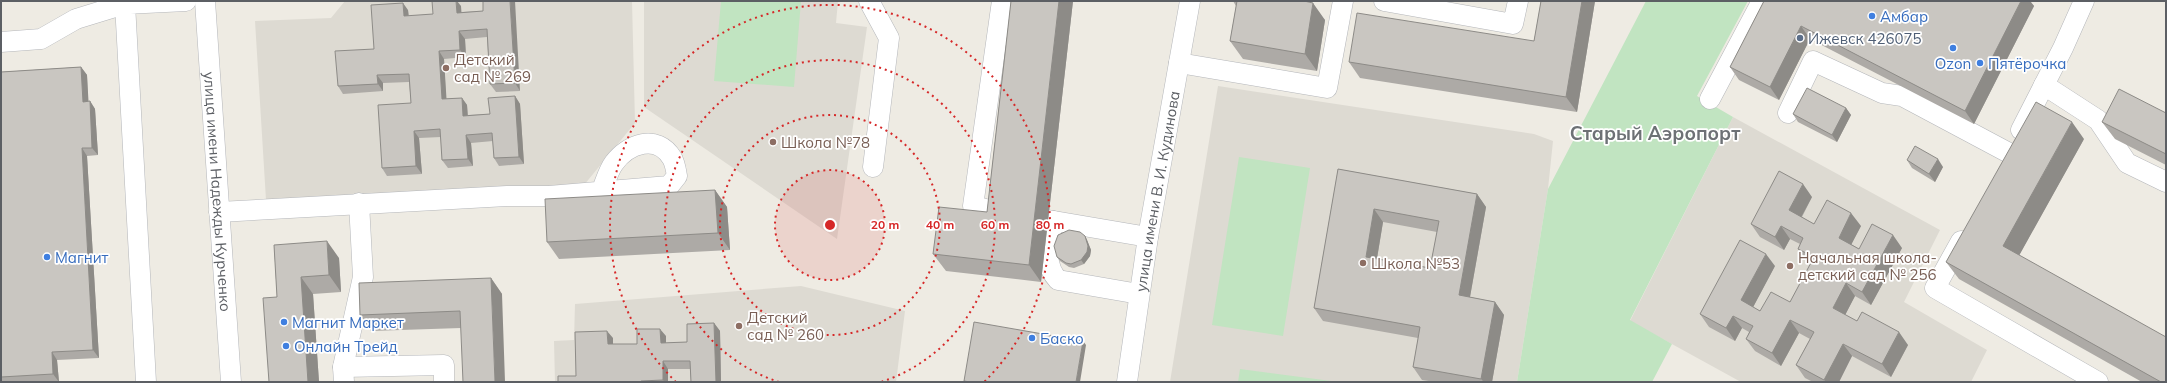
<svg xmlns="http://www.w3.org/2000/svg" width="2167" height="383" viewBox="0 0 2167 383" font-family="Mulish,sans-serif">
<rect width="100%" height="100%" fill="#eeebe3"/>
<path fill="#dddad2" d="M345 1H632L635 123 584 185 266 200 255 21 331 18Z
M644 1H838L836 23 867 27 837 239 644 107Z
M1218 86 1534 134 1553 141 1548 189 1517 382H1170Z
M1733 117 1940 230 1904 302 1987 350 1971 382H1741L1630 321Z
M801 286 905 311 896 382H555L554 341 574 340 575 304Z"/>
<path fill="#c1e4c1" d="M721 1H801L794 87 714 81Z
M1646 1H1748L1697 96 1733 117 1630 320 1672 344 1652 382H1517L1548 189Z
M1239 157 1310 168 1283 336 1212 325Z
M1240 369 1339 382H1238Z"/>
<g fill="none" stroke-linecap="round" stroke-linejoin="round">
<defs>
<g id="minor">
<path id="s1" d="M205 1 231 382"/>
<path d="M869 1 889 38 873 167"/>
<path d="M1384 1 1513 24 1518 1"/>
<path d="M1 42 41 39 76 19 125 4"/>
<path d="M1179 63 1327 88 1343 1"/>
<path d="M2044 85 2098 120 2127 163 2166 182"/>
<path d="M1710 99 1762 1"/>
<path d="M1788 113 1813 61 1882 93 1902 96 2009 153"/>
<path d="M2021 130 2063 48 2084 1"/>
<path d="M219 212 507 196H549L669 186 677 176C676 170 675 163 672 158 657 133 628 144 614 163 608 171 605 183 601 192"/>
<path d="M1001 213 973 206 1002 1"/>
<path d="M1048 220 1148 237"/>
<path d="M1053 221C1050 242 1042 263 1058 280L1139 294"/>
<path d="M1961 241 1935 288 2098 382"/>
<path d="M343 367 444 365V382"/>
<path d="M146 382 125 4 186 1"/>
<path d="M344 382 343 367 363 277 359 203"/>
<path id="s2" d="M1127 382 1148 237 1190 1"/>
</g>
</defs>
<use href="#minor" stroke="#b4b6ba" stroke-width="21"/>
<use href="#minor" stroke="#fff" stroke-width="20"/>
</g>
<path fill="#adaaa6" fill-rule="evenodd" d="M1011 1H1073L1041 282 946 271 933 254 987 212Z
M1233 1H1304L1325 20 1317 71 1243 59 1230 41 1236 6Z
M1541 1H1595L1577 112 1360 78 1349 62 1534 41Z
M1764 1H2030L2034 6 1974 124 1810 39 1779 100 1739 80 1730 67Z
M461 6V12L483 11 520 91 496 92 490 84 487 37 465 39 466 57 444 59 446 99 462 98 467 105 468 115 490 114 515 96 520 104 524 164 499 166 494 158 493 141 471 143 473 166 448 168 442 160 441 137 419 138 422 174 387 176 382 168 411 103 409 82 383 83V91L343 94 338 86 374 49 408 10 409 16 433 14Z
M81 67 87 75 88 102 90 101 95 109 98 155 87 156 99 358 57 360 59 382H1V72Z
M1846 108 1851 115 1837 142 1798 122 1793 114Z
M2166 113V165L2115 139 2102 122Z
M2084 139 2019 255 2166 382H2142L1959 279 1946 262Z
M1907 160 1943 167 1935 182 1912 168Z
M1338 169 1477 194 1486 207 1470 297 1495 302 1504 315 1492 382H1435L1422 380 1413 367 1418 338 1323 321 1314 308ZM1383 222 1437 232 1430 268 1377 259Z
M715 190 727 207 730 250 559 259 547 242Z
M1812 197 1802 217 1814 224 1861 226 1851 244 1859 249 1902 248 1871 305 1855 296 1845 315 1857 321 1908 345 1891 377 1852 356 1839 382H1813L1805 378 1796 365 1810 339 1799 333 1781 366 1755 351 1746 339 1749 332 1742 328 1735 341 1709 327 1700 314 1775 266 1753 307 1760 311 1790 302 1811 264 1807 261 1798 249 1800 244 1790 239 1784 250 1760 237 1751 224Z
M1085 236 1087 240 1091 250 1090 256 1084 264 1074 268 1069 267 1060 261 1057 257Z
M274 245 339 258 341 292 313 294 319 382H269L277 297Z
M491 278 502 294 461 328 371 331 360 315Z
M714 323 720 331 721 382H691L690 369H668V382H558L576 376 613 338V344H637L666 336V343L687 342Z"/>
<path fill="#8d8b87" d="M456 1H457L461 6 462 20 457 13Z
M510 1H515L520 91 515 83Z
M1059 1H1073L1041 282 1029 265Z
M1582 1H1595L1577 112 1566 97Z
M2021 1H2030L2034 6 1974 124 1965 111Z
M403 3 408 10 409 24 404 16Z
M1313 3 1325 20 1317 71 1305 54Z
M1801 26 1810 39 1779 100 1770 87Z
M459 31 465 39 466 57 460 50Z
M439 51 444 59 447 107 442 99Z
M81 67 87 75 89 110 83 102Z
M377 75 383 83V91L378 84Z
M515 96 520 104 524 164 519 157Z
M462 98 467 105 468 123 463 116Z
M90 101 95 109 98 155 92 148Z
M1846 108 1851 115 1837 142 1832 135Z
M2072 122 2084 139 2015 263 2003 246Z
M414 131 419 138 422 174 416 166Z
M466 135 471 143 473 166 468 159Z
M82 148 87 156 99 358 93 350Z
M1938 159 1943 167 1935 182 1929 174Z
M1803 184 1812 197 1798 223 1789 210Z
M715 190 727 207 730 250 718 233Z
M1477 194 1486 207 1468 308 1459 295Z
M1374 209 1383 222 1375 270 1366 257Z
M1851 213 1861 226 1848 251 1839 238Z
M1781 226 1790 239 1784 250 1775 237Z
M1893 235 1902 248 1871 305 1862 292Z
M1085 236 1087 240 1091 250 1090 256 1084 264 1081 260Z
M327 241 339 258 341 292 329 275Z
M1766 254 1775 266 1750 313 1741 300Z
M301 277 313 294 319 382H308Z
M491 278 502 294 505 382H495Z
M1846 283 1855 296 1842 321 1833 308Z
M1495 302 1504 315 1492 382H1484L1481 379Z
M1733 316 1742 328 1735 341 1726 328Z
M1790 320 1799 333 1781 366 1772 353Z
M714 323 720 331 721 382H716Z
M660 329 666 336V351L661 343Z
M607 331 613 338V352L608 344Z
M1899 332 1908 345 1891 377 1882 364Z
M1083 341 1086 345 1080 382H1076Z
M1843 344 1852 356 1839 382H1826L1824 380Z
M52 352 57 360 59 382 53 374Z
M663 361 668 369V382H664L663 380Z"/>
<path fill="#c9c6c1" stroke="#8d8b87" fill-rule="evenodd" d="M432 1H456L457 13 483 11V1H510L515 83 490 84 487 29 459 31 460 50 439 51 442 99 462 98 463 116 490 114 488 98 515 96 519 157 494 158 492 133 466 135 468 159 442 160 440 129 414 131 416 166 382 168 378 105 411 103 409 74 377 75 378 84 338 86 335 51 374 49 371 5 403 3 404 16 433 14Z
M1011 1H1059L1029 265 933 254 939 207 987 212Z
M1237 1H1304L1313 3 1305 54 1230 41Z
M1541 1H1582L1566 97 1349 62 1357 13 1534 41Z
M1764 1H2021L1965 111 1801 26 1770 87 1730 67Z
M81 67 83 102 90 101 92 148H82L93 350 52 352 53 374 1 377V72Z
M1807 88 1846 108 1832 135 1793 114Z
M2119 89 2166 113V154L2102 122Z
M2036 102 2072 122 2003 246 2166 337V382H2161L1946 262Z
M1915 146 1938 159 1929 174 1907 160Z
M1338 169 1477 194 1459 295 1495 302 1481 379 1413 367 1420 327 1314 308ZM1374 209 1439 221 1430 268 1366 257Z
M1779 171 1803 184 1789 210 1814 224 1827 200 1851 213 1839 238 1859 249 1872 224 1893 235 1862 292 1846 283 1833 308 1857 321 1862 312 1899 332 1882 364 1843 344 1824 380 1796 365 1814 332 1790 320 1772 353 1746 339 1753 326 1733 316 1726 328 1700 314 1740 240 1766 254 1741 300 1760 311 1771 292 1790 302 1814 257 1798 249 1803 238 1781 226 1775 237 1751 224Z
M715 190 718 233 547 242 545 199Z
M1069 230 1080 232 1085 236 1088 246 1087 252 1081 260 1071 264 1066 263 1057 257 1054 246 1058 235Z
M327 241 329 275 301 277 308 382H269L263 298 277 297 274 245Z
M491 278 495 382H463L460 311 360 315 359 283Z
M974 322 1083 341 1076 382H970L964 381Z
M714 323 716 382H691L690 361H663V380L641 381V382H558V376H576L575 332 607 331 608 344H637V329H660L661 343 687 342V324Z"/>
<circle cx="830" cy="225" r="55" fill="#d62828" fill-opacity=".12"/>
<g fill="none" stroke="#d62828" stroke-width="2" stroke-dasharray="2 4">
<circle cx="830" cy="225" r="55"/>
<circle cx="830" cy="225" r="110"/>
<path d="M779 382A165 165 0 1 1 881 382"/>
<path d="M676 382A220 220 0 1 1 984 382"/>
</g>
<g fill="#3f7fe0" stroke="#fff" stroke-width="1.5">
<circle cx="1872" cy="16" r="4"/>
<circle cx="1953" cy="48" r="4"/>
<circle cx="1980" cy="63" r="4"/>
<circle cx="47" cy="257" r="4"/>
<circle cx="284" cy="322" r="4"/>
<circle cx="1032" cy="338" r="4"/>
<circle cx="286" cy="346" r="4"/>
</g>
<circle fill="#5c6f8a" stroke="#fff" stroke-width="1.5" cx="1800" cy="38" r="4"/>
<g fill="#8d6e63" stroke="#fff" stroke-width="1.5">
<circle cx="446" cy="68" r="4"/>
<circle cx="773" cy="142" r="4"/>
<circle cx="1363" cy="263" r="4"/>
<circle cx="1790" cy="266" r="4"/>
<circle cx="739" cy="326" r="4"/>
</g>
<g text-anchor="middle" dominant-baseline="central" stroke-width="3.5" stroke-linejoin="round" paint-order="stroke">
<g font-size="15" fill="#366cbe" stroke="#fff" text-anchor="start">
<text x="1880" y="16">Амбар</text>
<text x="1953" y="63" text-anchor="middle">Ozon</text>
<text x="1988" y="63">Пятёрочка</text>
<text x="55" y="257">Магнит</text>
<text x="292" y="322">Магнит Маркет</text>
<text x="1040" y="338">Баско</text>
<text x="294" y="346">Онлайн Трейд</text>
</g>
<g font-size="15" fill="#4e5e75" stroke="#fff" text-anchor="start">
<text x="1808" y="38">Ижевск 426075</text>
</g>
<g font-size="15" fill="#785e54" stroke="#fff" text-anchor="start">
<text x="454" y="59">Детский<tspan x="454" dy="17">сад № 269</tspan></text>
<text x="781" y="142">Школа №78</text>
<text x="1798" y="257">Начальная школа-<tspan x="1798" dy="17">детский сад № 256</tspan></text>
<text x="1371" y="263">Школа №53</text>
<text x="747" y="317">Детский<tspan x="747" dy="17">сад № 260</tspan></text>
</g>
<g font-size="15" fill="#5c5f64" stroke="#fff">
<text stroke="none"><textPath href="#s2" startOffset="193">улица имени В. И. Кудинова</textPath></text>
<text stroke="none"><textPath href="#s1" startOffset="191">улица имени Надежды Курченко</textPath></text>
</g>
<g font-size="19" font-weight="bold" fill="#6d7175" stroke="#fff">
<text x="1655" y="133">Старый Аэропорт</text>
</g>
</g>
<circle cx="830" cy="225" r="6" fill="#d62828" stroke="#fff" stroke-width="2"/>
<g font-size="12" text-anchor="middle" font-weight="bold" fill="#d62828" stroke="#fff" stroke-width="3.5" stroke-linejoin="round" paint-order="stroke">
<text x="885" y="229">20 m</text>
<text x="940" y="229">40 m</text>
<text x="995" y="229">60 m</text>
<text x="1050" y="229">80 m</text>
</g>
<rect width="2167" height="383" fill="none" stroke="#5c5f64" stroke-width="4"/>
</svg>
